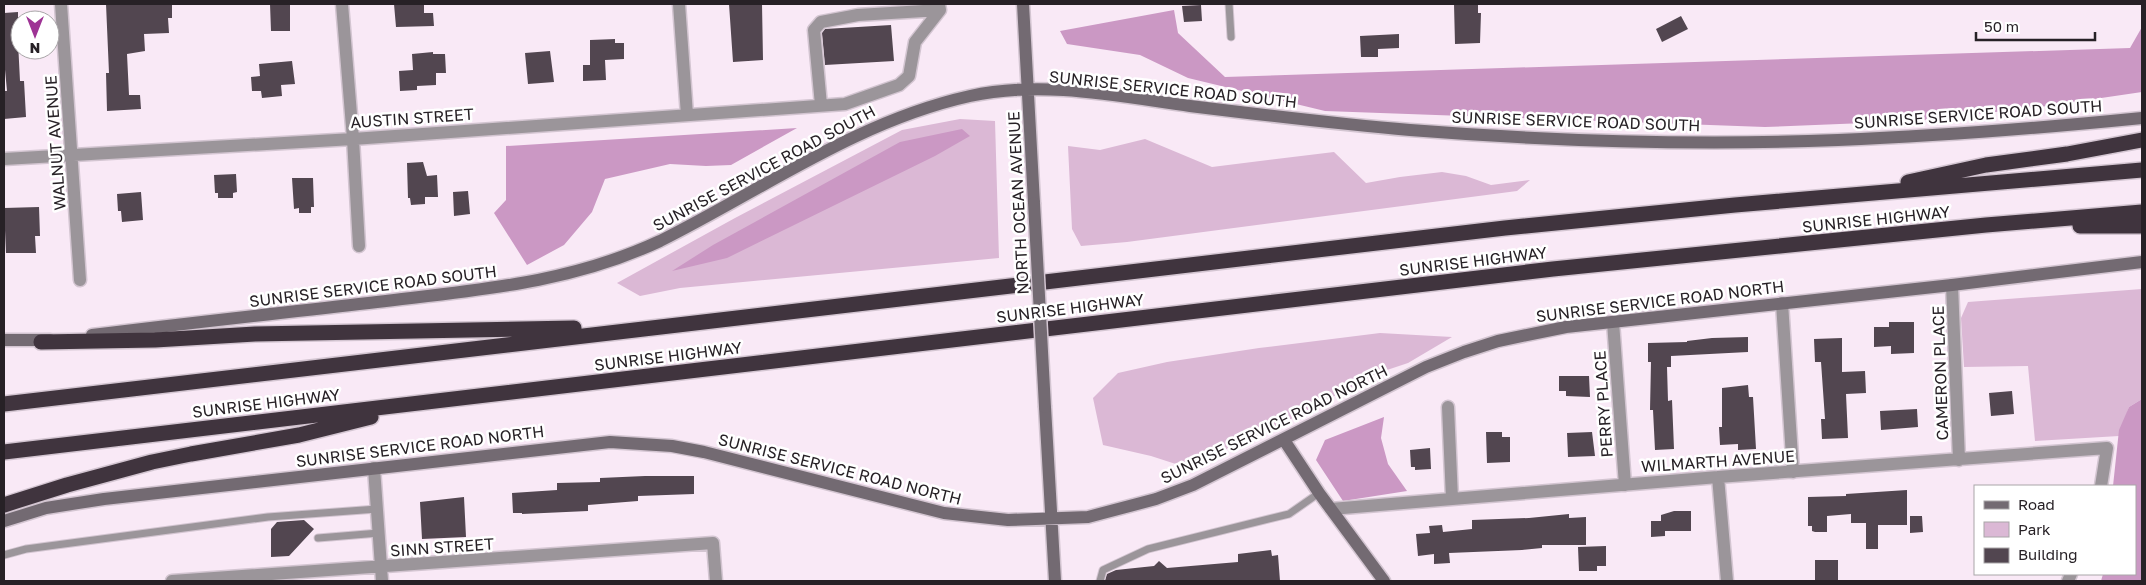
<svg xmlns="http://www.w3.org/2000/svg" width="2146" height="585" viewBox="0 0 2146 585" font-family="'Golos Text',sans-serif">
<rect width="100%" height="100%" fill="#f9e9f6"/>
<path fill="#dbb8d5" d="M960 119 995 121 999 258 680 288 640 296 617 283 735 218 902 130Z
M1145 139 1212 167 1334 152 1366 183 1400 177 1442 172 1466 176 1491 185 1530 180 1517 191 1127 242 1081 246 1072 229 1068 146 1100 150Z
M2142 289V399L2129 407 2119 436 2035 441 2028 366 1964 367 1961 318 1968 302Z
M1380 333 1452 337 1408 363 1378 373 1268 431 1185 467 1151 456 1103 445 1093 398 1118 373 1167 362 1259 348Z"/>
<path fill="#cb98c4" d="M1174 10 1178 33 1225 77 2130 48 2142 27V92L2040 107 1914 121 1765 127 1325 111 1188 78 1140 55 1067 44 1060 31Z
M797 128 731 165 706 166 670 164 605 179 592 212 564 245 527 265 494 213 506 200V146Z
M962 129 970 136 935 156 727 258 672 271 713 245 900 142Z
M2142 399V581H2101L2103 574H2135V486H2113L2119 430 2129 407Z
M1384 417 1381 438 1388 464 1407 491 1343 501 1316 460 1325 440Z"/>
<path fill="#524650" d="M106 4H172V18H168L169 33 144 34 145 51 127 54 129 95H140L141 109 107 111 106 73H109Z
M270 4H290V31H271Z
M394 4H424V13H433L434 26 396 27Z
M729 4H762L763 60 733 62Z
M1454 4H1478V13H1481L1480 43 1455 44Z
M1201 5 1202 21 1184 22 1182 6Z
M18 12V23H20V42H18L20 81H24L26 117 4 119V91H7L4 59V13Z
M1681 16 1688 29 1662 42 1656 29Z
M891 25 894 61 825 65 822 33 825 29Z
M1399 34V48L1378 49V57H1361L1360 36Z
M615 39V43H624V59L605 60 606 80 583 81V65H590V40Z
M550 51 554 82 528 84 525 53Z
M433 52V54H445L446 73H436V85L417 86V90L400 91 399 71 413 70 412 54Z
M292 61 295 84 281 85 282 96 262 98 261 91H252L251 77 260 76 259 64Z
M423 162 427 176 437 175 438 197H425V204L411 205 410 198H408L407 163Z
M236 174 237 192 233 193V198H218V193H215L214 175Z
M292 178H313L314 207H311V213H299V208L294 209Z
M468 191 470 214 454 216 453 192Z
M141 192 143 220 122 222 121 211H118L117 194Z
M39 207 40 236H35L36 253H6L4 208Z
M1889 322H1914V353L1891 354V346L1874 347V327H1889Z
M1748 337V352L1671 356V367H1667L1668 401 1672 400 1674 449 1655 450 1653 410H1650L1651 362H1648V343L1687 342V341L1712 338Z
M1842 338V372L1865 371 1866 393 1846 394 1848 438 1822 439 1821 419H1825L1821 362H1815L1814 339Z
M1559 376H1589L1590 397 1566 396V391H1559Z
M1748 385 1749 397H1753L1756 449 1738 450V444L1720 445 1719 427H1722V388Z
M2012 391 2014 414 1991 416 1989 393Z
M1917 409 1918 427 1881 430 1880 411Z
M1486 432H1502V437H1510V462L1487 463Z
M1592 432 1595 456 1568 457 1567 433Z
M1430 448 1431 469 1415 470V467H1411L1410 450Z
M645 476H694V494L638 496V501L588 505V511L522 514V513H513L512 493 557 490V483L600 482V478Z
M1907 490V525H1878V549H1866V523H1851V514L1827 516V532H1815L1812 531V526H1808V497L1846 496V494Z
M464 497 466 537 422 539 420 502Z
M1674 511H1691V531H1665V536L1651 537V521H1661V515Z
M1569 514V518L1586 517V545H1542V548L1522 550 1449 553 1450 563 1434 564V554L1418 556 1416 534 1430 533 1429 526 1442 525 1443 532 1472 529V520L1529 518Z
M1910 516H1922L1923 532 1910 533Z
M304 520 314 529 289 556 271 557V529L277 522Z
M1606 546V566H1597V571H1579L1578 547Z
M1271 550 1272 556 1278 555 1280 581H1105L1107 574 1116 570 1154 566 1159 561 1167 568 1238 562V554Z
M1815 560H1838V581H1815Z"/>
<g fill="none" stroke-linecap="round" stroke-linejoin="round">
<defs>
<path id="lane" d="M1229 4 1231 37
M318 538 379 533
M4 555 26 549 268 517 377 509
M1100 581 1103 570 1148 549 1289 514 1319 493"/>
<path id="street" d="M61 4 80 280
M342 4 353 139 359 246
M679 4 687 115
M821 105 814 30 821 22 858 15 940 10
M4 159 353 139 845 104 899 85 909 76 915 42 940 10 939 4
M1952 285 1959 460
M1782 303 1793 472
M1613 322 1625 485
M1448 407 1452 499
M374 468 382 581
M1718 477 1727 581
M1331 509 1718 477 2107 448 2101 486
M172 581 713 543 716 581
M2068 581 2071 574"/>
<path id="secondary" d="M1023 4 1034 203
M92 335C187 323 282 313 377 302 476 290 568 284 660 241 762 190 857 121 970 96 1042 80 1118 96 1190 106 1263 115 1337 124 1410 130 1552 141 1695 146 1838 140 1939 136 2041 128 2142 118
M4 340H50
M1045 407 1055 581
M1284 440 1319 493 1384 581
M4 521 46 508 104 499 610 442 672 446 704 452 944 513 1008 520 1088 517 1156 499 1193 485 1426 367 1464 352 1498 341 1566 327 1952 285 2142 262"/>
<path id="highway" d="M1908 182 1986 165 2067 154 2142 140
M2080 226H2142
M41 342 155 340 255 334 574 328
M4 404 1505 228 1735 205 2142 170
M4 452 1553 269 1986 225 2142 212
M4 505 67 485 152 462 191 454 299 435 371 417"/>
</defs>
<use href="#lane" stroke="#d3c5d1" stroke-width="9"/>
<use href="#street" stroke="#d3c5d1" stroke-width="15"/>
<use href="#secondary" stroke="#d3c5d1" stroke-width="15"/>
<use href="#highway" stroke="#d3c5d1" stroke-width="18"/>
<use href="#lane" stroke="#9b959a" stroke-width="7"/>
<use href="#street" stroke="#9b959a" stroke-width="12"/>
<use href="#secondary" stroke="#736a72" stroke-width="12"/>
<use href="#highway" stroke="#40343e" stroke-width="15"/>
<defs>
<path id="secondary-bridge" d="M1034 203 1045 407"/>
</defs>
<use href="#secondary-bridge" stroke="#d3c5d1" stroke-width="15" stroke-linecap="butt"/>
<use href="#secondary-bridge" stroke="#736a72" stroke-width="12"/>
</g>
<g text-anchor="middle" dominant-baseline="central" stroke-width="5" stroke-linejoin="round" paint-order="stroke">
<g font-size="16" fill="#272126" stroke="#fff">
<text transform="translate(1173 89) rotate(6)">SUNRISE SERVICE ROAD SOUTH</text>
<text transform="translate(1978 114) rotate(-4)">SUNRISE SERVICE ROAD SOUTH</text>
<text transform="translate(412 118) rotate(-4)">AUSTIN STREET</text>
<text transform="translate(1576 121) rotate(2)">SUNRISE SERVICE ROAD SOUTH</text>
<text transform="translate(55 143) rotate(-94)">WALNUT AVENUE</text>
<text transform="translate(764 168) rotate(-28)">SUNRISE SERVICE ROAD SOUTH</text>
<text transform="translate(1018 203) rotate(-93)">NORTH OCEAN AVENUE</text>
<text transform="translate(1876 219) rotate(-6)">SUNRISE HIGHWAY</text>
<text transform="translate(1473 261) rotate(-7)">SUNRISE HIGHWAY</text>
<text transform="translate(373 286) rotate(-7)">SUNRISE SERVICE ROAD SOUTH</text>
<text transform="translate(1660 301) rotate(-7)">SUNRISE SERVICE ROAD NORTH</text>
<text transform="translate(1070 308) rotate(-7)">SUNRISE HIGHWAY</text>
<text transform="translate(668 356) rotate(-7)">SUNRISE HIGHWAY</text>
<text transform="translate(1940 373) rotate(-92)">CAMERON PLACE</text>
<text transform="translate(266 403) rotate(-7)">SUNRISE HIGHWAY</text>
<text transform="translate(1603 404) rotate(-94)">PERRY PLACE</text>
<text transform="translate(1274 424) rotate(-26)">SUNRISE SERVICE ROAD NORTH</text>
<text transform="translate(420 446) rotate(-7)">SUNRISE SERVICE ROAD NORTH</text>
<text transform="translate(1718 461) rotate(-4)">WILMARTH AVENUE</text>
<text transform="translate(840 469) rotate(14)">SUNRISE SERVICE ROAD NORTH</text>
<text transform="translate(442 547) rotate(-4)">SINN STREET</text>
</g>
</g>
<rect width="2146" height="585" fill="none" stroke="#272126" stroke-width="10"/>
<rect x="1974" y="485" width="162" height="90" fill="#ffffff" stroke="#a9a6a8"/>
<rect x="1984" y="501" width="25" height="8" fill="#736a72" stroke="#a9a6a8"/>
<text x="2018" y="510" font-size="15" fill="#272126">Road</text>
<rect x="1984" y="522" width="25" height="15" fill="#dbb8d5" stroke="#a9a6a8"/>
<text x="2018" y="535" font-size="15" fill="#272126">Park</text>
<rect x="1984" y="548" width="25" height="15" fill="#524650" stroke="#a9a6a8"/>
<text x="2018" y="560" font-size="15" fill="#272126">Building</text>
<g transform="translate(35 35) rotate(180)"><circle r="24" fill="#ffffff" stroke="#a9a6a8"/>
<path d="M0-4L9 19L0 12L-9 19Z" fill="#9e3395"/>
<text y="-8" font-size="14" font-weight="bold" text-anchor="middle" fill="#272126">N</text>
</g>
<path d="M1976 32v8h119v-8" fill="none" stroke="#272126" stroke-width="2.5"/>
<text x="1984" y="32" font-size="15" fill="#272126" stroke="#ffffff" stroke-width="4" paint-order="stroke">50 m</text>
</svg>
